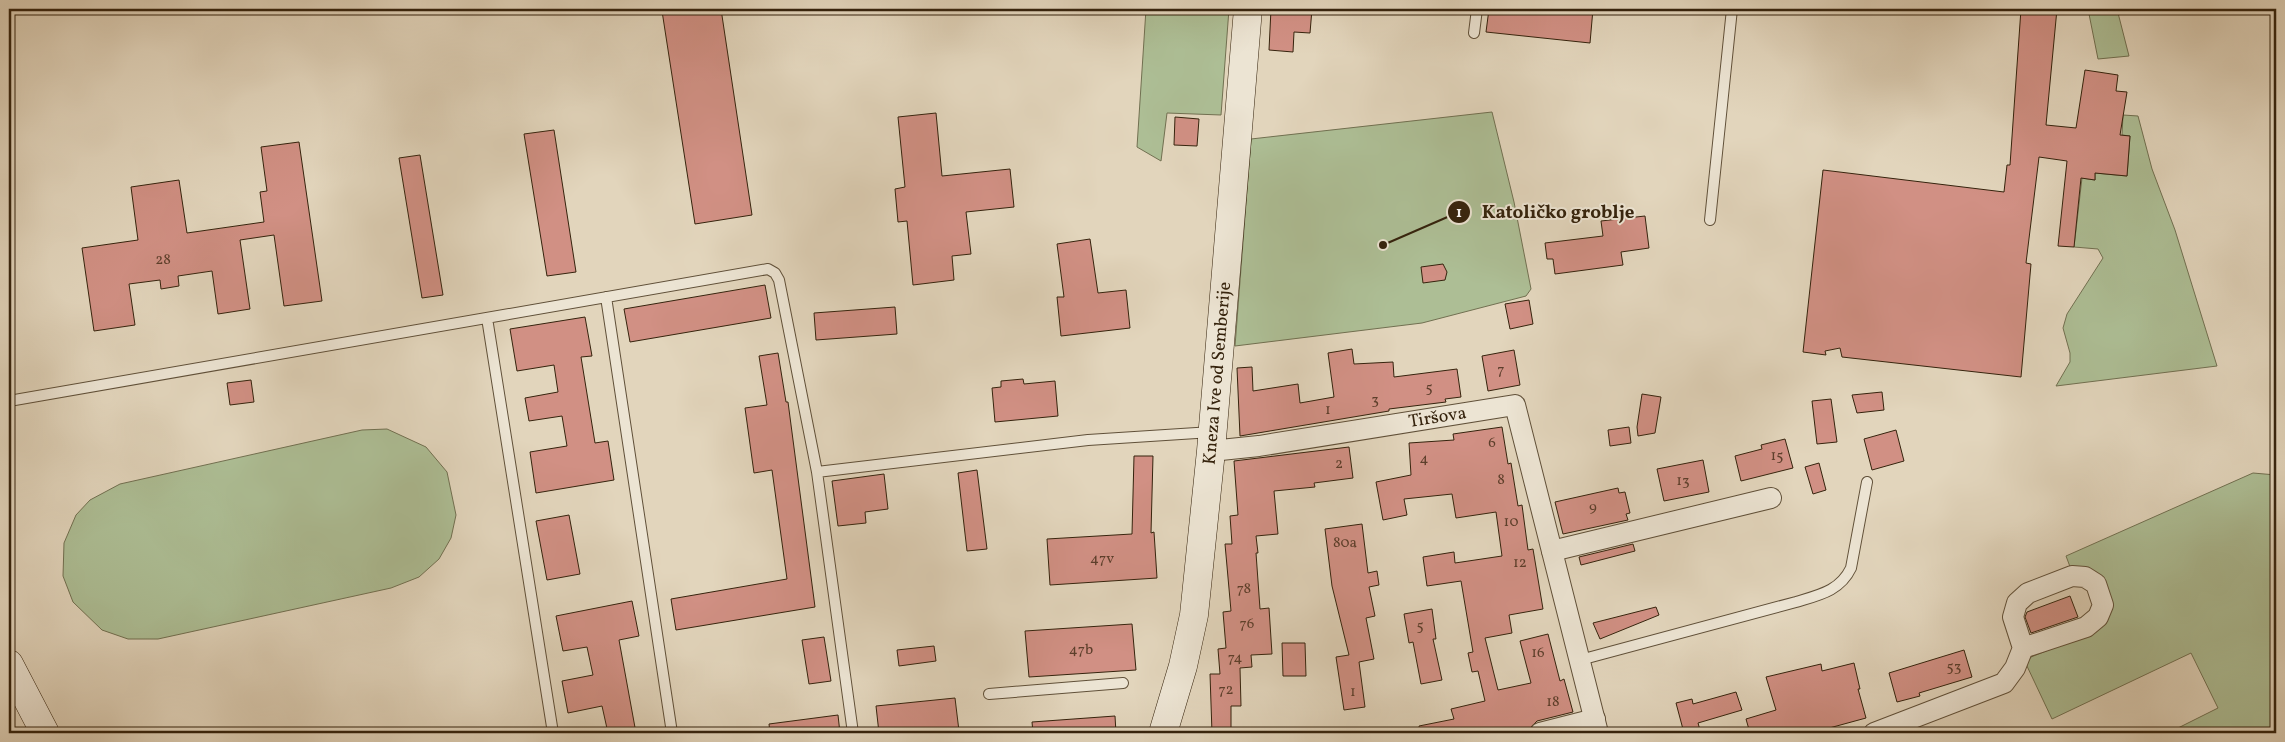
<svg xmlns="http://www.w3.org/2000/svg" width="2285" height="742" viewBox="0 0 2285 742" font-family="Vollkorn,serif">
<rect width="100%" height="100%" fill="#e2d5bc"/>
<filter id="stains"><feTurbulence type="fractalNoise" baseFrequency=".004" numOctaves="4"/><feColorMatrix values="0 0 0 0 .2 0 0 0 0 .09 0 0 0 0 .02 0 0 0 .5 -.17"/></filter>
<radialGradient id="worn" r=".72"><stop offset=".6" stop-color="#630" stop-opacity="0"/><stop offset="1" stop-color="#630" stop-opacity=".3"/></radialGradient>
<path fill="#adbe95" stroke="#717051" d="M1146 9H1229L1221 115 1167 113 1161 161 1137 147Z
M2088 9H2117L2129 56 2098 59Z
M1492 112 1514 202 1531 289 1526 296 1422 323 1235 346 1251 139Z
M2123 115 2138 116 2152 169 2175 230 2217 366 2056 386 2070 362V353L2063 328 2067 314 2103 258 2098 249 2074 247 2082 178 2095 180V173L2127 176 2130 136 2122 135Z
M387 429 426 447 447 472 456 515 451 538 439 559 419 577 391 588 158 639H128L102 630 73 602 63 576 64 543 76 515 90 500 120 484 362 430Z
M2253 473 2276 475V733H2168L2218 708 2191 653 2052 719 2026 664 2031 657 2094 632 2108 602 2072 572 2066 556Z"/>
<path fill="#d19084" stroke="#35230d" d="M674 9H721L752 215 695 224 662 11Z
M1271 9H1312L1310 33 1294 32 1293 52 1269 50Z
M1489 9H1593L1590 43 1486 32Z
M2021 9H2057L2046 125 2076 128 2085 70 2118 75 2116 91 2127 92 2120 135 2130 136 2127 176 2095 173V180L2081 178 2074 247 2058 246 2067 161 2039 157 2026 263 2031 264 2021 377 1842 357 1840 348 1825 351 1826 355 1803 352 1823 170 2004 192 2007 165H2010Z
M936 113 942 176 1010 169 1014 207 966 212 971 254 952 256 954 280 913 285 907 221 898 222 895 189 905 187 898 117Z
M1175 117 1199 119 1197 146 1174 145Z
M554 130 576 272 547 276 524 134Z
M299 142 322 301 284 306 274 235 240 240 250 309 218 314 212 271 178 276 179 286 161 289 160 280 129 284 135 325 94 331 82 248 138 240 131 187 179 180 187 233 264 222 260 192 267 191 261 147Z
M420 155 443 295 422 298 399 158Z
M1645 216 1649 248 1621 252 1623 265 1555 274 1553 259H1547L1545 243 1603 236 1601 221Z
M1090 239 1098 293 1126 290 1130 328 1061 336 1057 297H1064L1057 244Z
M1443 264 1447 272 1445 280 1423 283 1421 267Z
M765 285 771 318 630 342 624 309Z
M1529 300 1533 324 1510 329 1505 304Z
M895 307 897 334 816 340 814 313Z
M585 317 592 356 581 357 595 443 608 441 614 480 536 493 530 452 567 446 562 416 529 421 525 398 558 392 554 365 517 371 510 329Z
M1352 349 1354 364 1393 362 1394 377 1457 369 1461 397 1445 399 1446 402 1389 409V411L1240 436 1237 368 1252 367 1253 391 1298 384 1300 403 1334 397 1328 353Z
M1514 350 1520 385 1488 391 1482 356Z
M778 353 786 402H788L815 607 676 630 671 599 787 579 772 470 754 473 745 408 767 405 759 356Z
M1023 379 1024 384 1055 381 1058 416 995 422 992 388 1001 387V381Z
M251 380 254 402 230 405 227 383Z
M1882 392 1884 410 1857 413 1852 395Z
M1642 394 1661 397 1655 433 1638 436 1637 427Z
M1831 399 1837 442 1817 444 1812 401Z
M1502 427 1508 464 1511 463 1518 506 1522 505 1528 550 1533 549 1543 609 1509 615 1512 633 1485 638 1498 690 1531 683 1520 641 1548 634 1560 681 1564 679 1573 712 1537 721 1530 728 1521 731V733H1420L1419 726 1454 719 1451 709 1485 701 1478 671 1472 672 1468 653 1473 652 1461 581 1427 586 1423 557 1454 552 1455 563 1502 556 1496 512 1456 518 1452 494 1404 499 1407 515 1383 520 1376 482 1411 475 1409 443 1454 440 1453 434Z
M1629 427 1631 443 1610 446 1608 430Z
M1896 430 1904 461 1872 470 1864 439Z
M1785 439 1793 468 1741 481 1735 456 1762 449 1761 445Z
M1349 447 1353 478 1314 483 1315 487 1274 491 1278 534 1256 536 1258 553H1256L1260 609 1269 608 1272 654 1251 655 1252 667 1240 668 1241 706H1231V733H1212L1210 674H1220L1218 649 1226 648 1223 612 1231 611 1225 544H1232L1230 516 1238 515 1234 461Z
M1134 456H1153L1151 533 1154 532 1157 578 1050 585 1047 539 1132 534Z
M1703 460 1709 492 1664 501 1657 469Z
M1819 463 1826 490 1813 494 1805 467Z
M977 470 987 549 967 551 958 473Z
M884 474 888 509 865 512 866 523 838 526 832 481Z
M1618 488 1619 493 1625 492 1630 513 1626 514 1628 520 1563 534 1555 502Z
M569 515 580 574 547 580 536 521Z
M1362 524 1368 573 1377 571 1379 585 1369 587 1375 616 1366 618 1374 659 1359 662 1365 707 1344 710 1336 657 1349 655 1332 586 1325 529Z
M1633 544 1635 551 1581 565 1579 557Z
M2070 596 2078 617 2031 633 2025 617 2027 612Z
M632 601 639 636 619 640 636 733H608L602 706 568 713 562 681 593 675 587 647 563 651 556 616Z
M1656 607 1659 615 1600 639 1593 623Z
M1432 609 1436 639H1433L1442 680 1421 684 1413 642 1409 643 1404 614Z
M1132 624 1136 670 1029 677 1025 631Z
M824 637 831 681 809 684 802 640Z
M1282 643H1305L1306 676H1283Z
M934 646 936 661 899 666 897 650Z
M1964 650 1972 677 1919 693 1920 696 1897 702 1889 673Z
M1854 663 1860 689H1858L1866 718 1822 730 1823 733H1750L1746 719 1776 710 1766 677 1821 664 1822 671Z
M1736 692 1742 710 1698 723 1700 730 1684 733 1676 703 1692 699 1693 704Z
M955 698 959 731 879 733 876 706Z
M838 715 840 733H770L769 724Z
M1115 716 1116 733H1033L1032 722Z"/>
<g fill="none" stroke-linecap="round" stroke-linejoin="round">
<defs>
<path id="lane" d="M1474 33 1477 9
M1710 220 1732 9
M606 297 672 733
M487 318 553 733
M9 401 768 269 775 273 779 280 817 472 1088 440 1212 432
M817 472 853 733
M1580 660 1796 602C1819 595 1840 591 1851 568L1867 482
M989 694 1123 683"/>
<g id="street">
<path id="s1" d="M1211 451 1259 446 1515 405 1598 733"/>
<path d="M1552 551 1771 498"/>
<path d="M1540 733 1595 719"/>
<path d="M1874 733 2004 683 2015 668 2023 648 2086 627 2098 617 2103 605 2096 584 2085 577 2072 576 2028 593 2017 603 2013 617 2023 648"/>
</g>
<g id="secondary">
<path d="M9 664 45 733"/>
<path id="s2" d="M1163 733 1183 666 1194 615 1211 451 1248 9"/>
</g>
</defs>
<use href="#lane" stroke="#605039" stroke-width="12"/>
<use href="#street" stroke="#605039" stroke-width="22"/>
<use href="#secondary" stroke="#35230d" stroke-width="29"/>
<use href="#lane" stroke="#ece4d3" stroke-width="10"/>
<use href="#street" stroke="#ece4d3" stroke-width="20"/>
<use href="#secondary" stroke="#ece4d3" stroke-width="28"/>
</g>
<g text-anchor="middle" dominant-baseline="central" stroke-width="4" stroke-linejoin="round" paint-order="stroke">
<g font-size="15" fill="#5c3e2b">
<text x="163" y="260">28</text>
<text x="1501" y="370">7</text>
<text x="1429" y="388">5</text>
<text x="1375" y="400">3</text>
<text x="1328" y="410">1</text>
<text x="1492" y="443">6</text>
<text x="1777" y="456">15</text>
<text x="1424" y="459">4</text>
<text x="1339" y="464">2</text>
<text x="1501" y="480">8</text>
<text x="1683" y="481">13</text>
<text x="1593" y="507">9</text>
<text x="1511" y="522">10</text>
<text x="1345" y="543">80a</text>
<text x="1102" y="559">47v</text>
<text x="1520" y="563">12</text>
<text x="1244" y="589">78</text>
<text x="1247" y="624">76</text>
<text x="1420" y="626">5</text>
<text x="1081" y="650">47b</text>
<text x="1538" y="653">16</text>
<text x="1235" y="658">74</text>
<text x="1954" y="667">53</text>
<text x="1226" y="690">72</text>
<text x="1353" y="692">1</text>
<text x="1553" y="702">18</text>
</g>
<g font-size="18" fill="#35230d" stroke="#ece4d3">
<text stroke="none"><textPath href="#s2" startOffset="365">Kneza Ive od Semberije</textPath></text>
<text stroke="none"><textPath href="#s1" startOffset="229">Tiršova</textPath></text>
</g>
</g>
<path fill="none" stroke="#35230d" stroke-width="2" d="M1383 245L1459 212"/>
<g fill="#35230d" stroke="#ece4d3" stroke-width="2">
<circle cx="1383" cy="245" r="5"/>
<circle cx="1459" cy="212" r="12"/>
</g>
<g font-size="15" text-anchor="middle" font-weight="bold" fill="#fff">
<text x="1459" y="217">1</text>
</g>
<g font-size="19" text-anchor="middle" font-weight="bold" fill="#35230d" stroke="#ece4d3" stroke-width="4" stroke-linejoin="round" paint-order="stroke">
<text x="1558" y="218">Katoličko groblje</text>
</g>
<rect width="2285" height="742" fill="none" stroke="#e2d5bc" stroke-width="30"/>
<rect x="10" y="10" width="2265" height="722" fill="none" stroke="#35230d" stroke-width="2.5"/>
<rect x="15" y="15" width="2255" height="712" fill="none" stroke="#35230d"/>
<rect width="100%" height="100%" filter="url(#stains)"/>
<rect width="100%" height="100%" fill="url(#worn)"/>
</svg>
